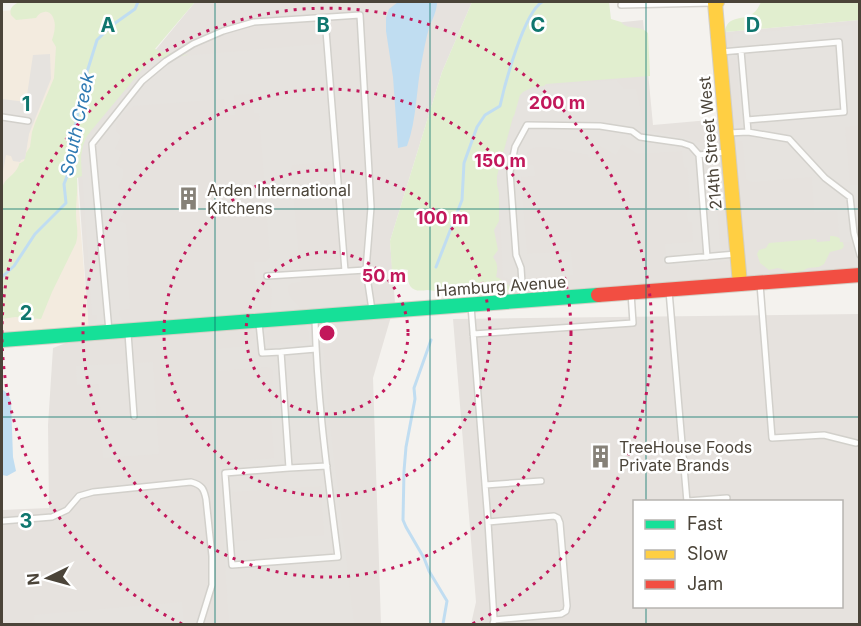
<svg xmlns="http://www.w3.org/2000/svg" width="861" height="626" viewBox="0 0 861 626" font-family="Inter,sans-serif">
<rect width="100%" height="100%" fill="#f4f2ee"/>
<path fill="#f3ebdf" d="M63 6 89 334 2 340V11Z"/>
<path fill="#e6e2de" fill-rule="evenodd" d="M195 2H472L442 72 390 241 395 303 373 378 381 624H2V510L49 508 48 425 53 348 89 334 76 147Z
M643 20 653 125 732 118 725 32 859 20V268L451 298 536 31Z
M859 314V624H471L476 602 453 319ZM634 502H842V606H634Z"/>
<path fill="#e1eecf" d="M19 2H195L155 49 162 52 189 55 151 59 91 131C80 145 81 159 82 176L77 178C78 190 76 201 76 213 76 224 79 232 76 243L52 292 41 319 15 317 2 319V190C4 178 11 178 17 169 22 161 15 166 24 161L26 153 30 147 32 132 35 123 54 78 56 47 52 40C54 34 56 26 54 20 51 9 41 10 36 18L16 20 11 15C9 8 13 5 19 2Z
M472 2H609L611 19 621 22C628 31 639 24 648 33L650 76 546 84 513 117 497 176V185L499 193V221L494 230 498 250 493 257C498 264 498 268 496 277 502 279 503 283 510 286L512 290 509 293 479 296 427 290C410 293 407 285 408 270L403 269 392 271 390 241 442 72Z
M761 2H859V20L725 32C727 15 741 21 752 14 757 11 759 6 761 2Z
M830 236C838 236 842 238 844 246L842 249 830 252 824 264 819 267 808 268 800 272 793 273 778 268 769 270 760 263 757 254 759 250 766 248 769 243 816 239 817 242 830 241Z"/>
<path fill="#e6e3df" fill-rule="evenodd" d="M852 25 859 125 845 127 850 185H859V268H852L855 262 854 253 850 242H840L837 211 814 212 812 177 753 182 749 181 746 178 743 144 742 141H739L735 143 733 123 738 125 741 122 736 60 732 58 727 61 726 43 731 46H733V34Z
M328 43 338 161 293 165 291 168 301 282 291 283 288 286V291L291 299 299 307 305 310 267 313 271 308 272 288 270 286 266 285 256 286 254 262H265L270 257 259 113H254L252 94 234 95 235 115H226L224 99 134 106 124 113 116 125V131L121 136 115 149 122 152 116 165 123 169V176L118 188 124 192 119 205 125 208 120 221 126 224 129 265 127 266 130 309 120 310 119 311 120 316 123 322 126 323 92 326 95 323 97 317V315H92L81 157 83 146 87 136 151 59Z
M50 54 51 79 29 134 25 159 21 160 20 162 13 161 11 156 6 155 2 177V99L26 102 33 55Z
M616 80 624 89H636L643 123 645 128 648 130 717 146 721 143 723 166 721 162 718 161 716 162 713 166 720 245 723 250H726L729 249 730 245 732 266 728 261 663 267V255L666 254 665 244 693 242 692 222H688L687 212 690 209 688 171 687 168 684 167 682 151 638 154 622 144 616 155 600 146 594 157 589 158 588 155 549 147H537L530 149 527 152 528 164 534 166 535 176 521 177 527 254 571 251 573 275 535 277 531 281 530 284 533 290 537 291 511 293 514 287 513 280 503 277 498 173 520 95 523 92 533 87Z
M326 322 322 331 329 417 354 624H229L219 471 220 466 225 462 274 458 269 386 273 385V370L271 368 267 367 218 371 217 349 247 346 255 338 254 332 248 328 273 326 266 333V337L269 345 309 341V332L304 324ZM321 486 324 535 236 541 232 492Z
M153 362 159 454 103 458 99 384 77 385 76 366Z
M182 602 184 624H35L34 615Z"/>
<path fill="#c0ddf1" d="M398 2H437C437 11 432 20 429 28 426 39 424 49 422 60 416 88 417 120 407 146L398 148 393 77 386 31V18L389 9Z
M2 389 8 394 11 401 13 457 16 471 7 476 2 475Z"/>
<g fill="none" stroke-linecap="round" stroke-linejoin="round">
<path stroke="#c0ddf1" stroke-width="3" d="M436 267 462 200 464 163 477 127 485 115 500 106C505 83 524 13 542 2
M2 277 14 266 35 234 66 203 64 184 69 171V154L78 113 82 88 97 40 111 26 135 9 138 2
M431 340 414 388 415 399 406 447 404 471 403 520 406 527 424 558 429 571 447 601 443 624"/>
<defs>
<path id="lane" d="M621 5 712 3
M325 18 345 271
M741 51 748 132
M721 52 839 42 844 112 747 120
M2 117 28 121
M728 133 748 132 789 139 825 178 850 197 854 233 860 255
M699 155 707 257
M668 260 736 254
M267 276 366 270
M760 284 772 438 824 435 856 443
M669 291 687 502
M523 298 521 268 516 255 510 172 515 147 527 125 600 126 632 131 640 137 682 143 691 146 699 155 726 152
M471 306 488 522 494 620 493 624
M259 323 262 353 281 352 289 468 225 473 232 565 338 557C328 478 317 399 315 319
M109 331 92 144 142 81 166 61 193 44 223 31 254 22 360 15 371 207 366 270 372 310
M128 333 134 416
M473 334 633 323 631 293
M281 352 316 349
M289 468 327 466
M485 485 541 481
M687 501 727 498
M2 521 52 517 67 510 79 496 93 492 191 482C202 485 204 489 206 499L212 556V585L200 624
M488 522 554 516 558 518 560 523 567 606 566 611 561 614 494 620"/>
<path id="fast" d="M2 340 598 295"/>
<path id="slow" d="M717 2 715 3 740 284"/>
<path id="jam" d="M598 295 860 275"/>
</defs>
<use href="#lane" stroke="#d2d0cb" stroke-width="8"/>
<use href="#fast" stroke="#d3cfc5" stroke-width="16"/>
<use href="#slow" stroke="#d3cfc5" stroke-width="16"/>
<use href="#jam" stroke="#d3cfc5" stroke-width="16"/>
<use href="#lane" stroke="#fdfdfc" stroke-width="5"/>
<use href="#fast" stroke="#16e098" stroke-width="14"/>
<use href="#slow" stroke="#ffcf43" stroke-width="14"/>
<use href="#jam" stroke="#f24e42" stroke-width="14"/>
</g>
<path fill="none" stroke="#0f766e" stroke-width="1.5" stroke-opacity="0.55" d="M215 2V624M430 2V624M646 2V502M2 209H860M2 417H860M646 606V624"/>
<g fill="none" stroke="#c2185b" stroke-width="3" stroke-dasharray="3 6">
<circle cx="327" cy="333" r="81"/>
<circle cx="327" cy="333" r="163"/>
<circle cx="327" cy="333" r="244"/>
<path d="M182 624A325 325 0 1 1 472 624"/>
</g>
<defs>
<symbol id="building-bare" viewBox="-9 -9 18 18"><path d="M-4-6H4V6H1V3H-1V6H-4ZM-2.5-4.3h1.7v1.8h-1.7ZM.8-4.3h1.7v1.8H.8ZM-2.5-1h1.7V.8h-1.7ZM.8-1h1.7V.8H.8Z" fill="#868178" stroke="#fff" stroke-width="2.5" paint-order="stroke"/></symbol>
</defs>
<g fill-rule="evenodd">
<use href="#building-bare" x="172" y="182" width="33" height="33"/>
<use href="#building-bare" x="584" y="440" width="33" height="33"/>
</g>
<g text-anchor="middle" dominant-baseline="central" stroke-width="5" stroke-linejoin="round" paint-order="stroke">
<g font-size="16" fill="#4b4439" stroke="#fff">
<text transform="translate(710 143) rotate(-95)">214th Street West</text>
<text transform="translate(501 286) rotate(-4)">Hamburg Avenue</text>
</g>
<g font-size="16" fill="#4b4439" stroke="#fff" text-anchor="start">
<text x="207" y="190">Arden International<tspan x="207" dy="18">Kitchens</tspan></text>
<text x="619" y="447">TreeHouse Foods<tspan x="619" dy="18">Private Brands</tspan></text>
</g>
<g font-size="18" font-style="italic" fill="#2e7ab2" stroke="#fff">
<text transform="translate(77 124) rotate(-78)">South Creek</text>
</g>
</g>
<g font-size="20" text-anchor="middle" font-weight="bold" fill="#0f766e" stroke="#fff" stroke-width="5" stroke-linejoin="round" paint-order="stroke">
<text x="108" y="32">A</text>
<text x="323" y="32">B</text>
<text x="538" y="32">C</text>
<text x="753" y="32">D</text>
<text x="26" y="111">1</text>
<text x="26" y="320">2</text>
<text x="26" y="528">3</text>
</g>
<circle cx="327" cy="333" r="9" fill="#c2185b" stroke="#fff" stroke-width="3"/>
<g font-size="18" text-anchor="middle" font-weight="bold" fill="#c2185b" stroke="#fff" stroke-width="5" stroke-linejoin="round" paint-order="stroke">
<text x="557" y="109">200 m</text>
<text x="500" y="167">150 m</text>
<text x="442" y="224">100 m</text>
<text x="384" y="282">50 m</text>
</g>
<rect width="861" height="626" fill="none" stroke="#4b4439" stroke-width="6"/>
<rect x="633" y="500" width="210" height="108" fill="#ffffff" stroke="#b7b4b0" stroke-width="1.5"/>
<rect x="645" y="520" width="30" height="9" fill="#16e098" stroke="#b7b4b0" stroke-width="1.5"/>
<text x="687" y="530" font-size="18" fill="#4b4439">Fast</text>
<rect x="645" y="550" width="30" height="9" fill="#ffcf43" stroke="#b7b4b0" stroke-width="1.5"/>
<text x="687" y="560" font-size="18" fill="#4b4439">Slow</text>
<rect x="645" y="580" width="30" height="9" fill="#f24e42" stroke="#b7b4b0" stroke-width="1.5"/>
<text x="687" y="590" font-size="18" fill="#4b4439">Jam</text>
<g transform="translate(48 578) rotate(265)" stroke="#ffffff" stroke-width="4.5" paint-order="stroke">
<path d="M0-4.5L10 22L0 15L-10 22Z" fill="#4b4439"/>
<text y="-9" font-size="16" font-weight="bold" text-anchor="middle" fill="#4b4439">N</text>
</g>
</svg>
